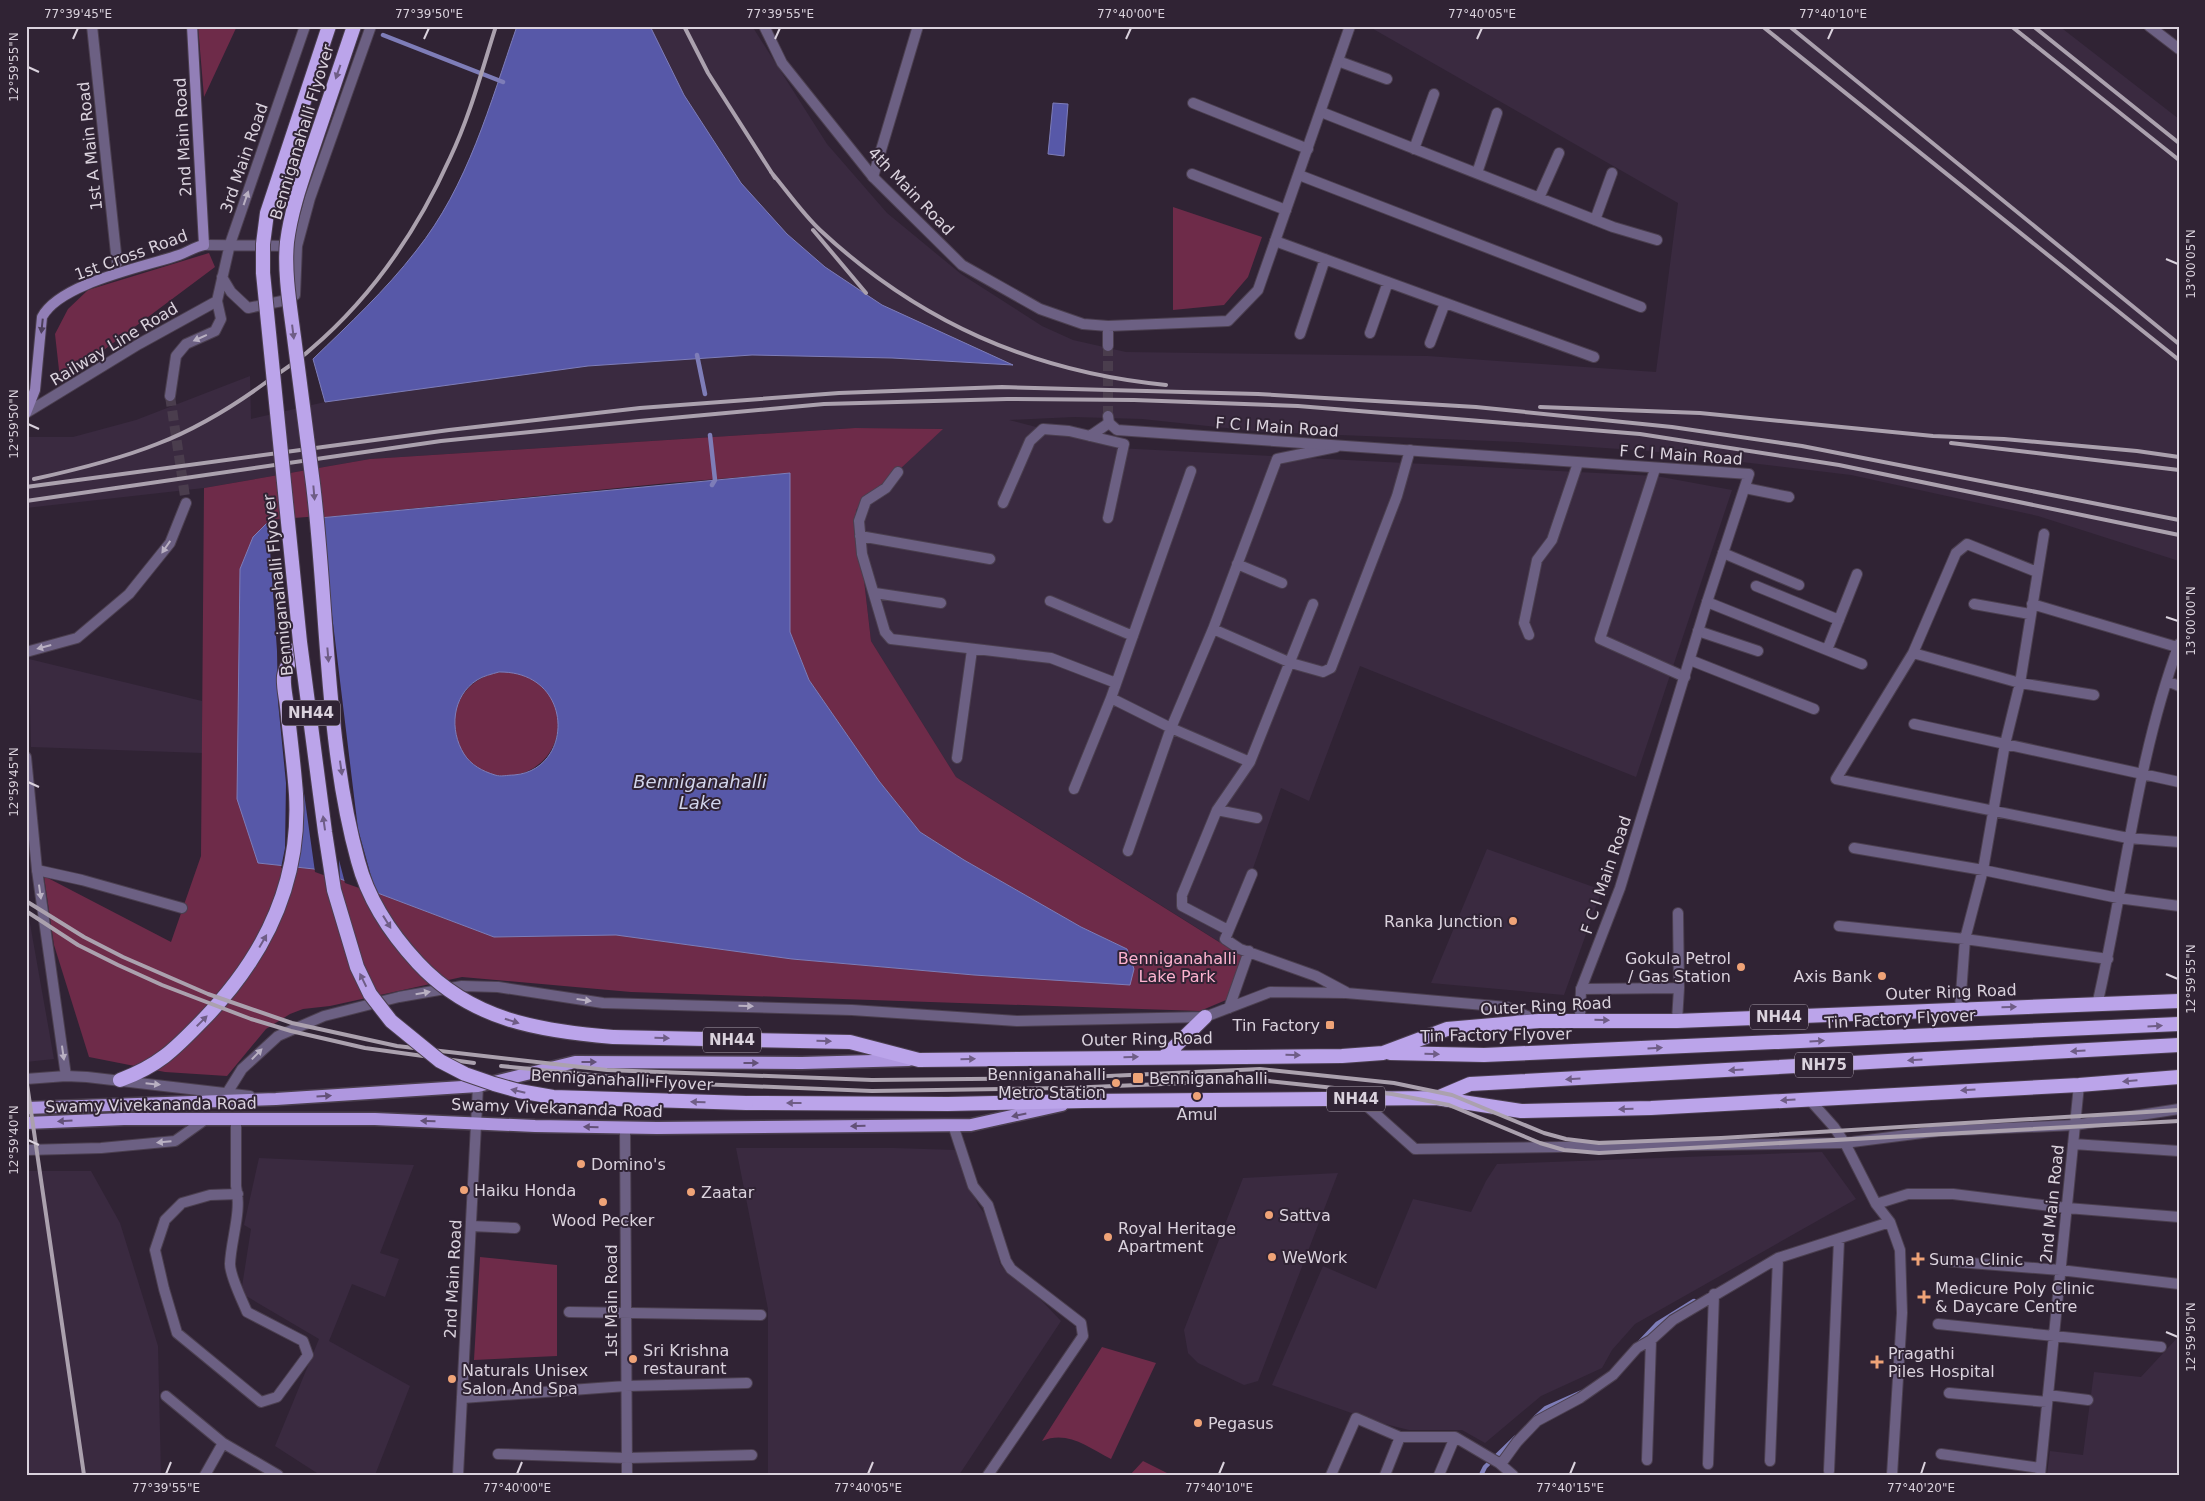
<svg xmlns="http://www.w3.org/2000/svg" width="2205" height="1501" viewBox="0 0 2205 1501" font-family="'DejaVu Sans',sans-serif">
<rect width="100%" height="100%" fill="#302334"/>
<path fill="#3a2a40" d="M650 26H752L827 144 887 213 961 274 1042 326 1073 340 1126 352 1428 356 1656 372 1678 203 1368 26H2059L2179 119V561L2038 516 1851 475 1649 451 1517 442 1264 432 1142 419 1074 417 1009 420 1117 448 1656 476 1732 490 1636 777 1360 666 1309 801 1281 788 1226 946 956 777 871 641 856 510 942 429 854 428 370 459 204 488 26 508V437H73L136 420 250 376 251 419 325 402 588 366 752 355 892 358 1011 365 882 305 825 267 787 234 741 183 684 95Z
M29 659 202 701V753L31 747Z
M1487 849 1602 890 1564 995 1431 983Z
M26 901 54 1059 26 1062Z
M736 1148H894L956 1150 978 1205 989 1220 1000 1264 1007 1273 1023 1281 1061 1321 959 1475H768V1309Z
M1822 1152 1856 1199 1635 1324 1612 1350 1602 1368 1541 1396 1485 1443 1462 1430H1409L1377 1422 1272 1385 1323 1266 1376 1289 1413 1199 1471 1212 1486 1181 1497 1164Z
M259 1158 414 1165 380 1253 399 1259 385 1297 352 1284 329 1341 410 1386 375 1475H320L275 1446 319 1339 241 1293 251 1229 244 1225Z
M26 1171H91L120 1223 158 1346 161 1475H26Z
M1338 1173 1258 1381 1244 1385 1198 1363 1188 1353 1184 1330 1243 1178Z
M2179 1336V1475H2047L2050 1451 2083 1455 2094 1372 2141 1377Z"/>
<path fill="#6e2b49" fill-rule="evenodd" d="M198 26H237L204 97Z
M1173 207 1262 237 1248 277 1224 305 1173 310Z
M209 253 215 267 73 373 60 379 55 334 68 309 88 290Z
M855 428 943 429 856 510 871 641 956 777 1243 957 1226 1000 1200 1011 631 992 462 977 330 1006 303 1009 290 1014 266 1029 227 1076 165 1072 89 1057 54 945 44 876 171 942 201 856 204 488 370 459ZM790 473V632L809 680 879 781 920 832 964 860 1081 927 1127 949 1130 984 974 975 792 959 616 935 494 937 314 869 258 863 267 523 668 483Z
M454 724a52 52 0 1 1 104 0a52 52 0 1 1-104 0Z
M480 1257 557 1265V1356L474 1360Z
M1102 1347 1156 1363 1111 1459C1088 1447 1067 1430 1042 1441Z
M1143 1461 1171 1475H1130Z"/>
<path fill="#5758a8" stroke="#7e7db8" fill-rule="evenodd" d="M517 26H650L684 95 741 183 787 234 825 267 882 305 1013 365 892 358 752 355 588 366 325 402 313 359C349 324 385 291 416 251 468 186 490 104 517 26Z
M1053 103 1068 104 1064 156 1048 154Z
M790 473V632L809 680 879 781 920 832 964 860 1081 927 1127 949 1134 969 1130 985 974 975 792 959 616 935 494 937 314 869 258 863 237 799 240 569 253 537 267 523ZM499 672C575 671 575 770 514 775 507 775 501 777 495 775 482 771 471 765 464 754 449 730 452 696 477 680 483 676 492 674 499 672Z"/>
<path fill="#302334" d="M320 516 358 829 376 894 345 883 339 860 340 881 315 872 303 786V827L297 870 281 868 285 848 286 783 278 702 277 651 268 520Z"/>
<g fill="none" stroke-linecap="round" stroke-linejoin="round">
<path stroke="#7e7db8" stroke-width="4.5" d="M383 35 503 82
M697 355 705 394
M710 435 715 480 712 485
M1640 1342 1657 1324 1694 1301
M1535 1418 1546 1408 1582 1392
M1481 1475 1485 1467 1515 1438"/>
<path stroke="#4a3d4d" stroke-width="10" stroke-dasharray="10 5" stroke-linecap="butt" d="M1108 346V416
M170 396 186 503"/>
<defs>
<path id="minor" d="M92 26 117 263
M1338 61 1387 79
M1193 103 1308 149
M1321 112 1613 227 1657 240
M1414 149 1434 94
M1477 173 1497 113
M1192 174 1286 210
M1299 175 1641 307
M873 177 918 26
M1539 198 1559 153
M1595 220 1612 173
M1275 241 1594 357
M1370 333 1388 282
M1300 334 1325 259
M1430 343 1445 303
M1090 436 1109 423
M1655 469 1600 639 1685 677
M898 472 886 488 866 501 859 521 862 554 885 632 891 639 1051 658 1116 683
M1745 488 1789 497
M1003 503 1030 441 1043 429 1069 431 1124 444 1108 518
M860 536 990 559
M1723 553 1799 585
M1237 564 1282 583
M1756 586 1839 620
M875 593 941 603
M1050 601 1133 636
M1707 602 1827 650 1857 574
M1313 604 1250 762 1171 728 1213 629 1277 459 1336 447
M1974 604 2030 614
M2032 604 2177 647
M1213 629 1291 663 1323 672 1331 668 1397 496 1410 450
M1698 631 1758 651
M1529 635 1524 623 1537 560 1552 540 1578 463
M1827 650 1862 664
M1913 653 1956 553 1967 544 2037 572
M1690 660 1814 709
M2167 681 2179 686
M2094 695 2020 683 1913 653 1836 779 2128 838 2179 842
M1914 724 2179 782
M957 758 972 650
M1074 789 1111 698
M1217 810 1257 818
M1854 848 1983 870 2118 898 2179 906
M1128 851 1171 728 1111 698 1191 471
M37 870 82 880 182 908
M1252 874 1225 939 1240 949 1316 976 1346 992
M1678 913 1679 988
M1839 926 1965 939 2108 959
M1228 930 1182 906V895L1217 810 1250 762
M1581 989 1679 988 1677 1021
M2097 1005C2125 885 2136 761 2179 644
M1229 1008 1249 951
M1960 1008 1965 939 1983 870 2005 744 2020 683 2044 534
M227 1093 242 1069 278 1036 324 1016 399 997 462 986 498 987 603 1003 852 1010 1017 1021 1205 1017 1270 992 1346 993 1507 1007 1538 1021
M1809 1099 1834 1127 1846 1145 1876 1204 1890 1222 1900 1250 1902 1313 1892 1475
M236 1119V1186C242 1212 231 1239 230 1264 230 1276 242 1300 247 1312L303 1341 308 1355 277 1397 261 1402 177 1333 164 1289 155 1250 165 1220 182 1203 210 1195 238 1194
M953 1125 973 1186 988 1205 1006 1261 1011 1269 1081 1323 1083 1336 988 1475
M625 1128 627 1475
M2073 1144 2179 1151
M1876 1204 1908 1194H1953L2067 1208 2179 1217
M471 1226 515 1228
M1944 1261 2060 1270 2179 1284
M569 1312 761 1315
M1938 1324 2161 1347
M1949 1393 2047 1402
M2048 1395 2088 1400
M166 1396 223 1443 278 1475
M462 1398 626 1386 747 1383
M498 1454 627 1458 752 1455
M1941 1454 2040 1468
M1647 1460 1651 1340 1673 1320 1778 1258 1890 1222
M1770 1461 1778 1258
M1501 1464 1517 1442 1537 1421 1580 1398 1613 1375 1637 1348 1651 1340
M1708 1464 1714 1294
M1829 1471 1839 1240
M205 1475 223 1443
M458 1475 478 1086
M1331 1475 1356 1418 1400 1437H1455L1499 1463 1513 1475
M1385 1475 1400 1437
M1439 1475 1455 1437
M2040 1475 2079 1085"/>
<path id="tertiary" d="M764 26 782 63 873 177 962 265 1040 309 1083 324 1108 326 1228 321 1258 290 1350 26
M2149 26 2179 49
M204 245 293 246
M222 277 231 292 248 308 282 301 295 295 297 246 310 198 371 26
M1108 346V326
M170 396 176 356 186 344 215 331 221 319 217 301 230 244 305 26
M26 413 139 344 217 301
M1108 416 1109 423 1117 430 1749 474 1707 602 1620 888 1581 989 1580 1020
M26 652 77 638 129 594 170 543 186 503
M26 757 37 870 66 1076
M26 1079 66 1076 87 1077 250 1096
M1359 1099 1415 1149 1844 1143 1938 1131 2075 1125 2179 1109
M26 1150 101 1148 175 1141 206 1119"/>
<path id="secondary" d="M26 413 35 390 42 317C60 283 144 267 179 255 188 252 194 247 204 245L192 26"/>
<path id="primary" d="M26 1108 276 1099 478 1086 575 1062 802 1063 909 1060
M26 1123 124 1119H375L535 1126 657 1128 971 1125 1062 1105"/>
<path id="trunk" d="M613 1037 850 1042 919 1060 1342 1056 1383 1053 1447 1029 1539 1021H1677L2179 1001
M1390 1053 1484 1055 2179 1024
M1165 1056 1205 1017
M120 1080C158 1066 174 1050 202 1021 264 958 301 884 296 794 294 765 290 736 287 707 286 697 283 686 284 676 285 666 296 652 300 642
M1437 1098 1470 1084 2179 1045
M746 1103 948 1104 1084 1101 1436 1098 1521 1111 1651 1108 2079 1085 2179 1077"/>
</defs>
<use href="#minor" stroke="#4b3f4f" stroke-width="12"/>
<use href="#tertiary" stroke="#4b3f4f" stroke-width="12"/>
<use href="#secondary" stroke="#4b3f4f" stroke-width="12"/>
<use href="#primary" stroke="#4b3f4f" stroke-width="15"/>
<use href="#trunk" stroke="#4b3f4f" stroke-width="16"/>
<use href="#minor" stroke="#6c6083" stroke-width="10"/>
<use href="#tertiary" stroke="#6c6083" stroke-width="10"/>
<use href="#secondary" stroke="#927fb7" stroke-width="10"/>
<use href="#primary" stroke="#af97df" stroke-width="12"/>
<use href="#trunk" stroke="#bba4ea" stroke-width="14"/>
<path stroke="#aba1ae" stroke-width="4" d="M684 26 708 73 775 178
M1762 26 2179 360
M1789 26 2179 344
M2011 26 2179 160
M2033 26 2179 143
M771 172C787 191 802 213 820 230 919 322 1032 372 1166 385
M813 230 866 293
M1540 407 1700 413 1933 436 2004 439 2137 451 2179 457
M1951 443 2179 470
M34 479C75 470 117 460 157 444 196 429 232 407 265 383 280 372 297 362 311 349 372 297 417 231 450 158 470 116 482 70 496 26
M26 487 449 430 640 408 839 393 1002 387 1258 394 1476 407 1672 427 1802 446 2179 520
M26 501 441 441 639 421 824 404 1007 399 1134 400 1298 406 1640 434 1839 465 2179 535
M26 901 84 937 123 957 208 994 292 1023 397 1046 607 1070 872 1080 1065 1078 1260 1069 1394 1083 1452 1095 1544 1133 1566 1139 1599 1143 1721 1138 2179 1110
M26 911 78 945 118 965 162 985 251 1019 291 1031 365 1048 474 1063
M501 1066 674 1083 872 1091 1066 1088 1259 1080 1392 1094 1449 1105 1540 1143 1564 1150 1599 1153 2179 1121
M26 1077 84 1475"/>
<defs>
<path id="trunk-bridge" d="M329 26 267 213 263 244V273L300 642 325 832 334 890 357 967 370 994 391 1021 440 1061 465 1074 494 1084 519 1091 553 1097 746 1103
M354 26C340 68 326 109 312 150 302 180 291 210 287 242 284 272 290 306 294 337 300 386 307 435 313 484 328 607 325 742 358 861 368 899 392 935 418 963 471 1020 539 1031 613 1037"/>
</defs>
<use href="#trunk-bridge" stroke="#4b3f4f" stroke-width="16" stroke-linecap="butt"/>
<use href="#trunk-bridge" stroke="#bba4ea" stroke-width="14"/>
</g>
<defs><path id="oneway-solid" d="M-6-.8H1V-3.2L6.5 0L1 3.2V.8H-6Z" transform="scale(1.25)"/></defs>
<g fill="#6f5d86">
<use href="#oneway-solid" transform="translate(338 72) rotate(109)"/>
<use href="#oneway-solid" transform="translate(293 332) rotate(83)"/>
<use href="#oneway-solid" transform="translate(314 493) rotate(85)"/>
<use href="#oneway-solid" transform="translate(328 655) rotate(85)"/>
<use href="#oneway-solid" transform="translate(341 768) rotate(82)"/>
<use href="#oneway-solid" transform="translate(324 823) rotate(-98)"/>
<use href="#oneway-solid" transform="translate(387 922) rotate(58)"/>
<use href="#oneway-solid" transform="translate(263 941) rotate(-60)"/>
<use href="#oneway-solid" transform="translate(363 980) rotate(-116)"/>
<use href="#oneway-solid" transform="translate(2009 1007) rotate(-1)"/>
<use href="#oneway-solid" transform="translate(1602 1020) rotate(1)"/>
<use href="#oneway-solid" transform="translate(202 1021) rotate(-45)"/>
<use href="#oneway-solid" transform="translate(512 1021) rotate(18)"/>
<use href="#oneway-solid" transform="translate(2155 1026) rotate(-3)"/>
<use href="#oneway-solid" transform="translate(662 1038) rotate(1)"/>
<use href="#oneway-solid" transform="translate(824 1041) rotate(1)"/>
<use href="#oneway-solid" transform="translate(1817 1041) rotate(-3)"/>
<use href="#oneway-solid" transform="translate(1655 1048) rotate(-3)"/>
<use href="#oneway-solid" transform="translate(2078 1051) rotate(177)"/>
<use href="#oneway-solid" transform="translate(1432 1054) rotate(1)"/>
<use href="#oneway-solid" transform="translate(1293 1055) rotate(1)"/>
<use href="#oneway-solid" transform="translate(1131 1057) rotate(-1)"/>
<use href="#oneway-solid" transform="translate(968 1059) rotate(-1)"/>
<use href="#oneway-solid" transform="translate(1915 1060) rotate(177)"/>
<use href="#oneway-solid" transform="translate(1736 1070) rotate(177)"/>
<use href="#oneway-solid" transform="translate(1573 1079) rotate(177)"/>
<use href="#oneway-solid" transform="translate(2130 1081) rotate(175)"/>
<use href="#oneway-solid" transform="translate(1968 1090) rotate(176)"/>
<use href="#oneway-solid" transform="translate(518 1091) rotate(-167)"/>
<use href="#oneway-solid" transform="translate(1788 1100) rotate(176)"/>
<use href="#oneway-solid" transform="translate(698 1102) rotate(-178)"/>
<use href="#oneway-solid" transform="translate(794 1103) rotate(-180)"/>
<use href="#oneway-solid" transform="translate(1626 1109) rotate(179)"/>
</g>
<g fill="#b9b0c2">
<use href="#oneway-solid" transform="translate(246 198) rotate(-71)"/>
<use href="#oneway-solid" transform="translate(200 338) rotate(156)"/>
<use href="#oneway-solid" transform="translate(166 547) rotate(125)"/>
<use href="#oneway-solid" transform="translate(44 647) rotate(165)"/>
<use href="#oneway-solid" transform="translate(40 892) rotate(82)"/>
<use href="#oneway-solid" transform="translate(423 993) rotate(-10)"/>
<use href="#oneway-solid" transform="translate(584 1000) rotate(8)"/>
<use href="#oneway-solid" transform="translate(746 1006) rotate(2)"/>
<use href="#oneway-solid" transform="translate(63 1053) rotate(82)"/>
<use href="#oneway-solid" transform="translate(257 1054) rotate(-46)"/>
<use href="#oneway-solid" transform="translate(153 1084) rotate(6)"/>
<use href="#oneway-solid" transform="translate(164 1142) rotate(175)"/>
</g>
<use fill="#4d3f5b" href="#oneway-solid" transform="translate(42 326) rotate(96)"/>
<g fill="#635178">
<use href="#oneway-solid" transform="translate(589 1062)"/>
<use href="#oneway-solid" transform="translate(751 1063)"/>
<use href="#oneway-solid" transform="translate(324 1096) rotate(-4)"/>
<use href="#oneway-solid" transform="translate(1019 1115) rotate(168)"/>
<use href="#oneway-solid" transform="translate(65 1121) rotate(177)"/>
<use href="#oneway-solid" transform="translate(428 1121) rotate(-178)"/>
<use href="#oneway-solid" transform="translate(858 1126) rotate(179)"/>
<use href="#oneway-solid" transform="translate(591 1127) rotate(-179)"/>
</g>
<path fill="none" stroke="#dad2dd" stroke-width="2" d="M73 39 78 28M424 39 429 28M775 39 780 28M1126 39 1131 28M1477 39 1482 28M1828 39 1833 28M28 67 39 72M2166 259 2178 264M28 424 39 429M2166 617 2178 621M28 782 39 787M2166 974 2178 979M28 1140 39 1145M2166 1332 2178 1337M166 1474 171 1462M517 1474 522 1462M868 1474 873 1462M1219 1474 1224 1462M1570 1474 1575 1462M1921 1474 1925 1462"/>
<g fill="#efa377" stroke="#302334" stroke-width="2">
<circle cx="1513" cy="921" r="5"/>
<circle cx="1741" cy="967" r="5"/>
<circle cx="1882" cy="976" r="5"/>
<rect x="1325" y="1020" width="10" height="10" rx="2.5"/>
<rect x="1132" y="1072" width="12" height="12" rx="2.5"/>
<circle cx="1116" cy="1083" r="5"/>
<circle cx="1197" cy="1096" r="5"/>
<circle cx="581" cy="1164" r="5"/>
<circle cx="464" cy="1190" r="5"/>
<circle cx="691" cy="1192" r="5"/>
<circle cx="603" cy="1202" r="5"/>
<circle cx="1269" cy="1215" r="5"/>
<circle cx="1108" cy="1237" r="5"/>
<circle cx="1272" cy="1257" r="5"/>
<path d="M1915.5 1251.5h5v5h5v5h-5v5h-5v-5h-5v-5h5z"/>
<path d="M1921.5 1289.5h5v5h5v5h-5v5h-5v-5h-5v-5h5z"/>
<circle cx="633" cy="1359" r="5"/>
<path d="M1874.5 1354.5h5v5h5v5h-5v5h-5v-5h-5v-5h5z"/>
<circle cx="452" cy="1379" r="5"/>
<circle cx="1198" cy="1423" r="5"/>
</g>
<g text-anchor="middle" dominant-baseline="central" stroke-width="4" stroke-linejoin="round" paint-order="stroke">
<g fill="#302334" stroke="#a79eaa" stroke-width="1">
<rect x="282" y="700.5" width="58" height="25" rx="4"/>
<rect x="1750" y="1004.5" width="58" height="25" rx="4"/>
<rect x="703" y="1027.5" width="58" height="25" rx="4"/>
<rect x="1795" y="1052.5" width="58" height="25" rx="4"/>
<rect x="1327" y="1086.5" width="58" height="25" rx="4"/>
</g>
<g font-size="15" font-weight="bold" fill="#dad2dd">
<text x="311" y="713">NH44</text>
<text x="1779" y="1017">NH44</text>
<text x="732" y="1040">NH44</text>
<text x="1824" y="1065">NH75</text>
<text x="1356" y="1099">NH44</text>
</g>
<g font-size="16" fill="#dad2dd" stroke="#302334">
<text transform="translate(302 132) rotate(-73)">Benniganahalli Flyover</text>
<text transform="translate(183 137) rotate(-93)">2nd Main Road</text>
<text transform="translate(90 146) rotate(-96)">1st A Main Road</text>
<text transform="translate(244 158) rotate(-71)">3rd Main Road</text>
<text transform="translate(911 191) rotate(46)">4th Main Road</text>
<text transform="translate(131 255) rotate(-20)">1st Cross Road</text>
<text transform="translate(114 344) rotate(-31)">Railway Line Road</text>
<text transform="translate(1277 427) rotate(4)">F C I Main Road</text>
<text transform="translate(1681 455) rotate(4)">F C I Main Road</text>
<text transform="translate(278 585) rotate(-96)">Benniganahalli Flyover</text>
<text transform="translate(1606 875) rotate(-71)">F C I Main Road</text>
<text transform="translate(1951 992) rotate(-2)">Outer Ring Road</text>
<text transform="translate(1546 1006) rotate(-3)">Outer Ring Road</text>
<text transform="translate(1900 1019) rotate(-3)">Tin Factory Flyover</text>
<text transform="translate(1496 1035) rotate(-1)">Tin Factory Flyover</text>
<text transform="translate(1147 1039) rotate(-1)">Outer Ring Road</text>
<text transform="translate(622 1080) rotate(3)">Benniganahalli Flyover</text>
<text transform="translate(151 1105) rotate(-1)">Swamy Vivekananda Road</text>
<text transform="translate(557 1108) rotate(2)">Swamy Vivekananda Road</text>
<text transform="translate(2052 1204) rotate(-84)">2nd Main Road</text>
<text transform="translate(453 1279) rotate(-87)">2nd Main Road</text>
<text transform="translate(611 1301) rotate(-90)">1st Main Road</text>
</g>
<g font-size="16" fill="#dad2dd" stroke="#302334" text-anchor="start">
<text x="1503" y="921" text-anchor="end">Ranka Junction</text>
<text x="1731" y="958" text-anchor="end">Gokula Petrol<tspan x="1731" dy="18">/ Gas Station</tspan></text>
<text x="1872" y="976" text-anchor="end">Axis Bank</text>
<text x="1320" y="1025" text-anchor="end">Tin Factory</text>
<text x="1106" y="1074" text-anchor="end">Benniganahalli<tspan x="1106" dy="18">Metro Station</tspan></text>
<text x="1149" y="1078">Benniganahalli</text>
<text x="1197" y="1114" text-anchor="middle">Amul</text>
<text x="591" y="1164">Domino's</text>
<text x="474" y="1190">Haiku Honda</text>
<text x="701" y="1192">Zaatar</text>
<text x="1279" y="1215">Sattva</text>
<text x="603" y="1220" text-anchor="middle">Wood Pecker</text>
<text x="1118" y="1228">Royal Heritage<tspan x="1118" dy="18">Apartment</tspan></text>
<text x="1282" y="1257">WeWork</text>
<text x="1929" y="1259">Suma Clinic</text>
<text x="1935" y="1288">Medicure Poly Clinic<tspan x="1935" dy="18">&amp; Daycare Centre</tspan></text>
<text x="643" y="1350">Sri Krishna<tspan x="643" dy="18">restaurant</tspan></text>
<text x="1888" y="1353">Pragathi<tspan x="1888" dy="18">Piles Hospital</tspan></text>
<text x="462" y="1370">Naturals Unisex<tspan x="462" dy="18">Salon And Spa</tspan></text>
<text x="1208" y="1423">Pegasus</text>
</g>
<g font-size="16" fill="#fdb2cf" stroke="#302334">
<text x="1177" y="958">Benniganahalli<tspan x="1177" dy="18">Lake Park</tspan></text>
</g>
<g font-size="18" font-style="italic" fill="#d2d5eb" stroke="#302334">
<text x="700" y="781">Benniganahalli<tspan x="700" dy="21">Lake</tspan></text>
</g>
</g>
<rect width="2205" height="1501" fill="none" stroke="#302334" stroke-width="55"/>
<rect x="28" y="28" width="2150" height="1446" fill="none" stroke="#dad2dd" stroke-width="2"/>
<g font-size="12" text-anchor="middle" fill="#dad2dd">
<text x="78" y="18">77°39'45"E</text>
<text x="429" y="18">77°39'50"E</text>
<text x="780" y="18">77°39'55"E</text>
<text x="1131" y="18">77°40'00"E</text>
<text x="1482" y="18">77°40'05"E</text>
<text x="1833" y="18">77°40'10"E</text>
<text transform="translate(14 67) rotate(-90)" y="4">12°59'55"N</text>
<text transform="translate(2191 264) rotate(-90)" y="4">13°00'05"N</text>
<text transform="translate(14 424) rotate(-90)" y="4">12°59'50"N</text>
<text transform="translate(2191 621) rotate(-90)" y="4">13°00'00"N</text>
<text transform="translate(14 782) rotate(-90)" y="4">12°59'45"N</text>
<text transform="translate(2191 979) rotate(-90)" y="4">12°59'55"N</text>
<text transform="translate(14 1140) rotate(-90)" y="4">12°59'40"N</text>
<text transform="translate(2191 1337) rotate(-90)" y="4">12°59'50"N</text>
<text x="166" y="1492">77°39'55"E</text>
<text x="517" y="1492">77°40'00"E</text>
<text x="868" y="1492">77°40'05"E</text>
<text x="1219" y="1492">77°40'10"E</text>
<text x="1570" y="1492">77°40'15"E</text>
<text x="1921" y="1492">77°40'20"E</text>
</g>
</svg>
